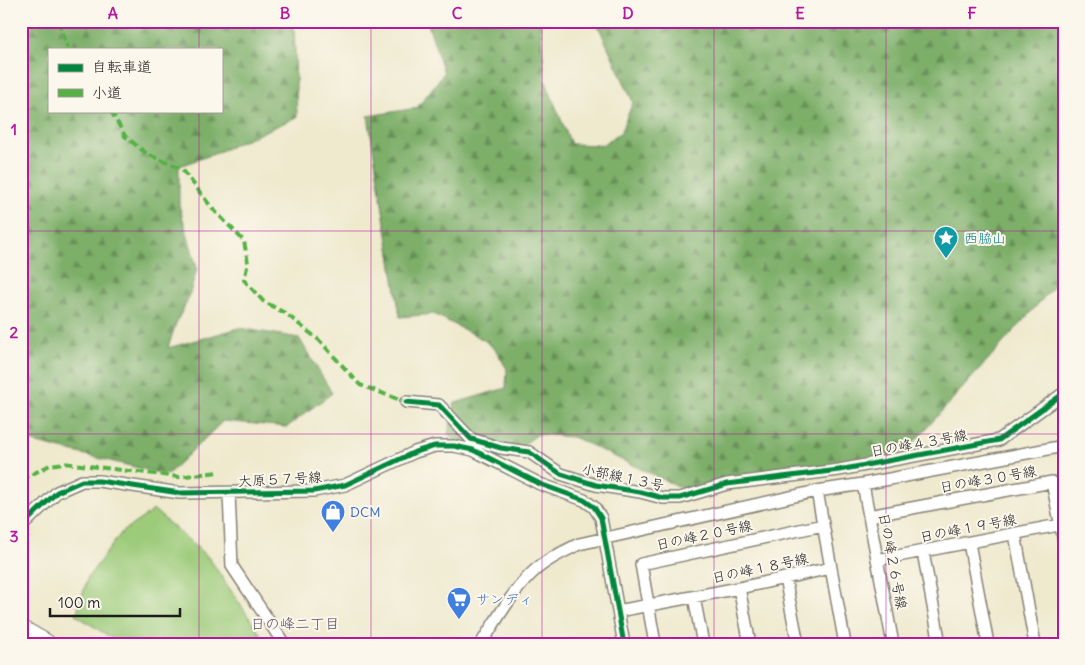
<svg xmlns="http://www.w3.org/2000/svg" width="1085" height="665" viewBox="0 0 1085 665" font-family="Delius,'Klee One',sans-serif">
<defs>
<pattern id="forest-firs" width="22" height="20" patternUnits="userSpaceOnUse" patternTransform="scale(1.25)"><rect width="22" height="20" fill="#7daf69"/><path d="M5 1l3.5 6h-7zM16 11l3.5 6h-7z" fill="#668e56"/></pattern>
</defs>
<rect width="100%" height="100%" fill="#fbf7ec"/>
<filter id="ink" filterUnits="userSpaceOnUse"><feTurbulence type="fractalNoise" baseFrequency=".02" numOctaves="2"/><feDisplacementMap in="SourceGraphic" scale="10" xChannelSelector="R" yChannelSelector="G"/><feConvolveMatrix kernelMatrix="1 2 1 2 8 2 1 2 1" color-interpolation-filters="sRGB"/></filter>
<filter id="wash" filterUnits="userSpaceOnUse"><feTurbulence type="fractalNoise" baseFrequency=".0096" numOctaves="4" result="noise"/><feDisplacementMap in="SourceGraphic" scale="20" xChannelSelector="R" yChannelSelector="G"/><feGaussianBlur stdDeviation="1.12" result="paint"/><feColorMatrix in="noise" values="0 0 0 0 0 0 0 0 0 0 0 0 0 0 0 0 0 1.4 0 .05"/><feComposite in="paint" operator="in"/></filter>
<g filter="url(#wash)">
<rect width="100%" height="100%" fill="#efe9ce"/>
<path fill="url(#forest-firs)" stroke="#4c6642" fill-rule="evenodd" d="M21 21H294L297 117 214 154 179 166V205L197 268 189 297 176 323 168 348 239 328 299 338 332 393 287 427 223 421 167 475 21 439ZM49 49H221V111H49Z
M427 21H540L545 80 571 144 602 145 621 132 633 102 596 21H1064V275L907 450 698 496 573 437 538 434 505 458 463 450 448 434 455 403 506 388 507 369 495 349 484 340 434 314 400 317 368 116 417 108 444 73Z"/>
<path fill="#9ccb79" stroke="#5c744a" d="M154 510 209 558 267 644H121L76 615 88 577 122 532Z"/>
</g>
<g filter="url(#ink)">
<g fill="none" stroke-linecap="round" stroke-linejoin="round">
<defs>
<path id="minor" d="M406 402 439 405 471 439 501 448 529 452 561 474 596 485 640 492 663 498H680L727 484 839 470 999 440 1064 393
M863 484 893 644
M229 493 232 566 284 644
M869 516 1052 482 1064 542
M21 527 57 492 82 481H99L180 493 314 491 345 485 415 452 435 446H454L473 450 540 484 584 500 594 507 601 518 624 644
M1015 534 1035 644
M969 543 988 644
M923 552 940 644
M877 560 1064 524
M831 568 845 644
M785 578 798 644
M739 588 750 644
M694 597 703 644
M618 611 739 588 831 568 817 491
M481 644C497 619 512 592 533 572 546 560 563 552 579 544L817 491 863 484 1064 446
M655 644 641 564 823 525"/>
<path id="highway" d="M21 629 47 644"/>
</defs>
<use href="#minor" stroke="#868275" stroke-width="14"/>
<use href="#highway" stroke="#868275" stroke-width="20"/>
<use href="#minor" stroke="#fff" stroke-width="11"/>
<use href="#highway" stroke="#fff" stroke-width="18"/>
<path stroke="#55b145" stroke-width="4" stroke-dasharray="8 4" stroke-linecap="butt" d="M59 21 68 49
M111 111 125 136 147 154 182 169 212 208 244 241 248 263 244 280 263 301 285 313 319 340 360 385 406 402
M21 480 50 465 64 463 179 477 218 472"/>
<defs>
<path id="cycleway" d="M406 402 439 405 471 439 501 448 529 452 561 474 596 485 640 492 663 498H680L727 484 839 470 999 440 1064 393
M21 527 57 492 82 481H99L180 493 314 491 345 485 415 452 435 446H454L473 450 540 484 584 500 594 507 601 518 624 644"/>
</defs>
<use href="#cycleway" stroke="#fbf7ec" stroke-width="8"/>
<use href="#cycleway" stroke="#00873e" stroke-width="5"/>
</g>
</g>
<path fill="none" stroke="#b5179e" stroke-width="1" stroke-opacity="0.55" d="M199 21V49M371 21V644M542 21V644M714 21V644M886 21V644M199 111V644M21 231H1064M21 434H1064"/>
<defs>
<symbol id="sight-pin" viewBox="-11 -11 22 30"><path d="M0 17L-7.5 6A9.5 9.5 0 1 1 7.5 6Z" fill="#0f9aa8" stroke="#fbf7ec"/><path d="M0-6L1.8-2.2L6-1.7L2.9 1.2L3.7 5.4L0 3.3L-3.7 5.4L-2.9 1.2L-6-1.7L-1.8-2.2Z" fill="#fff"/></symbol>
<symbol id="shop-pin" viewBox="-11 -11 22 30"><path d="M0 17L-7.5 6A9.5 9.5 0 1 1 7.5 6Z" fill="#3f7fe0" stroke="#fbf7ec"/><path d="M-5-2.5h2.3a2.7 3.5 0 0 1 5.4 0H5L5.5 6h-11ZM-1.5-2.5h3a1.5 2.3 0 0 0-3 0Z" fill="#fff"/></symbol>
<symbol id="supermarket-pin" viewBox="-11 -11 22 30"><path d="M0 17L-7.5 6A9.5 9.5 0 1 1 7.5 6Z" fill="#3f7fe0" stroke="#fbf7ec"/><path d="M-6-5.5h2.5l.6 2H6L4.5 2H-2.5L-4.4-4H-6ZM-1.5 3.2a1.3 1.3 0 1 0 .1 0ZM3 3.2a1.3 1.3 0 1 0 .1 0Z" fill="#fff"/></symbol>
</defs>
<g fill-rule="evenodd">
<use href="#sight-pin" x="932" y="224" width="28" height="38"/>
<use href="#shop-pin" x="319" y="498" width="28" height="38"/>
<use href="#supermarket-pin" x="445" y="585" width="28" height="38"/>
</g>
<g text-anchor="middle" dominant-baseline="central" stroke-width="4" stroke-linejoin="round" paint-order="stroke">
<g font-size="14" fill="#0d838f" stroke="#fbf7ec" text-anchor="start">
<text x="964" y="238">西脇山</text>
</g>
<g font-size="14" fill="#1c1c1c" stroke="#fbf7ec">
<text transform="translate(919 443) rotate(-10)">日の峰４３号線</text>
<text transform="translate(623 477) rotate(12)">小部線１３号</text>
<text transform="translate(280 479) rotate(-3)">大原５７号線</text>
<text transform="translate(988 479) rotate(-10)">日の峰３０号線</text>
<text transform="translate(968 528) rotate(-11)">日の峰１９号線</text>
<text transform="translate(704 535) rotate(-12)">日の峰２０号線</text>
<text transform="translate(893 561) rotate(79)">日の峰２６号線</text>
<text transform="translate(760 568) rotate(-12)">日の峰１８号線</text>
</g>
<g font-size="14" fill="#366cbe" stroke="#fbf7ec" text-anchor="start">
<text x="350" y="512">DCM</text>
<text x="476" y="599">サンディ</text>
</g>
<g font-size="15" fill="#5a5267" stroke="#fbf7ec">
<text x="295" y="623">日の峰二丁目</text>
</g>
</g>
<rect width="1085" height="665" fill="none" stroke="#fbf7ec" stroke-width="55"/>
<rect x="48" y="48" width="175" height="65" fill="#fbf7ec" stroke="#a29f99"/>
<rect x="58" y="64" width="25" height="8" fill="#00873e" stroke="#a29f99"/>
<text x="92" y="72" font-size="15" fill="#1c1c1c">自転車道</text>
<rect x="58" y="89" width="25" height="8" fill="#55b145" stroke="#a29f99"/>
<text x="92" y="98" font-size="15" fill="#1c1c1c">小道</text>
<path d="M50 608v8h130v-8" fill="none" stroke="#1c1c1c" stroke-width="2.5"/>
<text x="58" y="608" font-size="15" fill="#1c1c1c" stroke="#fbf7ec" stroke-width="4" paint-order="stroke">100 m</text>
<rect x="28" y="28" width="1030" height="610" fill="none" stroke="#b5179e" stroke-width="2"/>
<g font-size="16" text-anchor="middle" font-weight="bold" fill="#b5179e">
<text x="113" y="19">A</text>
<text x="285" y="19">B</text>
<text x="457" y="19">C</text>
<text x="628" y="19">D</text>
<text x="800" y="19">E</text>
<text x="972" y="19">F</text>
<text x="14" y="135">1</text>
<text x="14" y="338">2</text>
<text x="14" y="542">3</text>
</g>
</svg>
